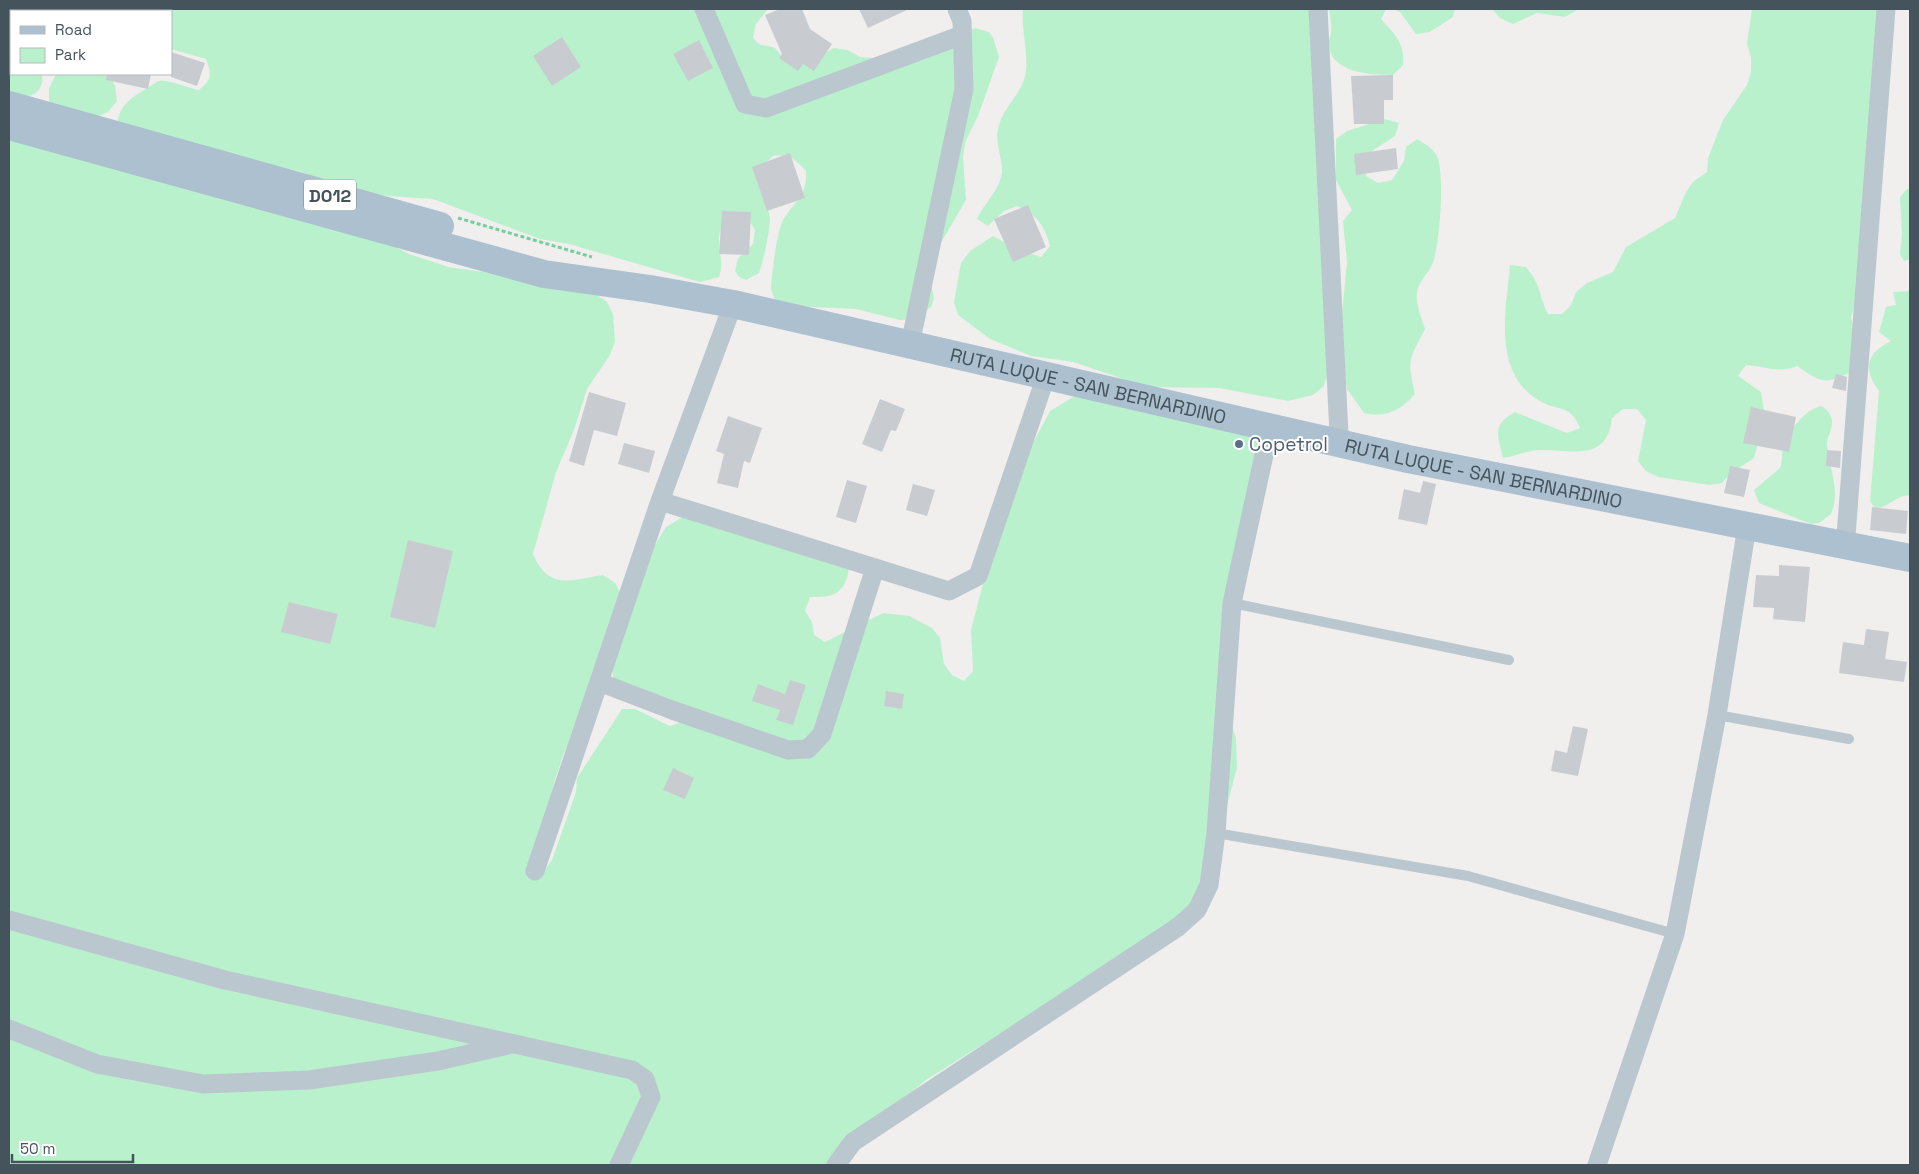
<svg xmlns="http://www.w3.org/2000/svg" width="1919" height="1174" viewBox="0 0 1919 1174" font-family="'Space Grotesk',sans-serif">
<rect width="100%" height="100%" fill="#f1eeee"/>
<path fill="#baf1cd" d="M9 9H768L756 24 753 37C759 48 765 44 775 48L784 59 810 61 834 48 848 50 860 57 887 59 915 51 975 28 989 32 993 37 999 57 978 116 965 142 963 157 966 200 932 258 929 273 934 299 931 307 915 319 900 320 856 309 791 306 776 302C774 297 771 292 771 287 772 273 777 229 784 218 797 199 807 196 806 171 796 160 788 154 773 156L757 171C756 192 769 203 770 219 770 231 763 262 759 273L746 280 739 277 735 271 738 258 753 244 755 230 748 219 726 220C710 244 727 256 719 277L700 282 569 244 540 239 433 199 388 196 349 189 298 171 204 152 117 124C121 98 139 95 158 81 171 79 186 88 199 90 212 79 212 75 206 59L171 49V11H11V74H42C45 96 26 98 9 100Z
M1023 9H1318L1331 359 1324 386 1313 395 1288 401 1219 388 1147 387 1073 362 1031 356 990 339 958 315 954 302 961 263 970 251 993 236 1017 249 1041 257 1050 246C1045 226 1036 214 1017 206L1004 211 988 226 977 219C983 205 1002 187 1002 171 1002 153 993 140 1000 122 1006 104 1024 91 1026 71 1028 50 1021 29 1023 9Z
M1329 9H1386L1381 19C1395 35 1405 42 1403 65L1393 75C1371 75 1330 73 1329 44 1328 40 1331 36 1331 32 1332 25 1330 16 1329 9Z
M1393 9H1455L1453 17 1430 32 1416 34 1400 12Z
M1492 9H1579L1565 17 1537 13 1513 24 1500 18Z
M1752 9H1880L1865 279 1851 317 1861 357 1856 370C1825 384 1825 385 1797 366 1778 374 1765 366 1746 365L1738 376 1761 392 1765 418 1754 458 1731 473 1722 483 1710 485 1658 477 1646 471 1638 461 1646 420 1637 409H1623L1612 418C1607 462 1573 450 1541 450 1529 450 1515 456 1503 458 1498 436 1491 425 1515 412L1567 433 1580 428C1570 403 1557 412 1538 400 1492 371 1506 309 1510 265L1526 267C1542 286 1538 294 1548 314H1562L1571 305 1576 292 1587 283 1613 272 1626 247 1675 218 1686 192 1694 181 1707 172 1708 158 1723 120 1747 85 1751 72V58L1747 44Z
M56 74H109L115 86 117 101 108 112 94 118 49 102V88Z
M1385 119 1399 123 1395 136 1372 151 1363 162 1366 176 1378 183 1392 180 1404 161 1406 147 1417 139C1425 144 1432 147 1437 156 1445 172 1440 248 1432 265 1428 273 1421 280 1418 288 1414 301 1421 316 1425 329 1409 360 1407 360 1415 394 1400 411 1386 418 1364 413L1347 389 1341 348 1340 334 1347 262 1343 221 1352 210 1336 180V139L1347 131Z
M9 133 383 241 409 254 449 267 491 273 596 294 607 302 613 314 615 342 610 355 587 389 574 430 556 472 533 554C549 591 571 580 603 575L615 583 621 594 589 701 564 753 555 780 534 863 544 871 552 860 576 792 577 778 622 709H635L670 726 682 722 621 689 613 677 611 663 652 550 666 527 689 513 849 567C846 593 834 598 810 597L805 611 812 622 814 635 825 642 883 613 909 616 932 628 940 638 944 664 952 675 964 681 973 671 971 630 989 561 1025 458 1050 411 1073 397 1086 396 1227 422 1275 445 1269 473 1242 531 1223 700 1236 738 1237 768 1210 869 1182 919 926 1080 915 1089 841 1165H9Z
M1910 188V259L1904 261 1900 254 1902 234 1900 197 1906 190Z
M1909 291 1910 495C1894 496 1889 508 1875 508L1870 501 1879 391C1862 368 1867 353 1891 341L1879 332 1886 307 1896 305 1893 292Z
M1821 406C1827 409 1831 414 1832 421 1833 429 1827 437 1827 444 1829 468 1841 491 1831 514L1819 523 1811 524 1759 503 1754 490 1780 468C1783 461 1781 456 1783 449 1787 432 1804 410 1821 406Z"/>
<path fill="#c8ccd1" d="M780 9H802L810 29 832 44 814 71 803 64 798 71 779 58 782 54 765 15Z
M859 9H909L868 28Z
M562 37 581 67 552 86 533 56Z
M699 40 713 68 688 81 673 54Z
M171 52 205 63 197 86 171 77Z
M107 74H151L148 89 106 80Z
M1393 75V100H1384V124H1354L1351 76Z
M1396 148 1398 169 1356 175 1354 154Z
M790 153 805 198 767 211 752 167Z
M1028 205 1046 247 1013 262 994 219Z
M722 211 751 212 749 255 719 254Z
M1836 374 1847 377 1846 391 1832 388Z
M589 392 626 403 617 436 594 430 584 466 569 461Z
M880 399 905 409 896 431 891 430 882 452 862 444Z
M1751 407 1796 417 1789 452 1743 443Z
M728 416 762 428 750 463 744 461 738 488 717 483 724 454 716 451Z
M624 443 655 451 649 473 618 464Z
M1827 450 1841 451 1840 468 1826 466Z
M1730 466 1750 470 1744 497 1724 493Z
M847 480 867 486 856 523 836 517Z
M1423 481 1436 484 1427 525 1398 519 1404 489 1420 493Z
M913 484 935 490 927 516 906 510Z
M1872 507 1908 511 1906 534 1870 530Z
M408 540 453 551 435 628 390 617Z
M1779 565 1810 567 1805 622 1773 619 1774 608 1753 607 1756 575 1779 576Z
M289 602 338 614 330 644 281 632Z
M1866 629 1889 632 1885 659 1907 662 1904 682 1839 673 1843 642 1864 645Z
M790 680 806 685 793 725 776 720 780 710 752 701 758 684 785 694Z
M886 691 904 694 902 709 884 706Z
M1573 726 1588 729 1578 776 1551 771 1555 750 1567 753Z
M673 768 694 778 685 799 663 790Z"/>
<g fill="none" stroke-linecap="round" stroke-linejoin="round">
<path stroke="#70d19c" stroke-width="3" stroke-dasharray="4 2.5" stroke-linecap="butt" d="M458 218 592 257"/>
<path stroke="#bbc7ce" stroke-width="10" d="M1232 603 1509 660
M1717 715 1849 739
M1216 833 1468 876 1675 934"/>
<path stroke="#bbc7ce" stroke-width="19" d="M704 9 745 104 766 108 962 35
M1318 9 1339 434 1320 437
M905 343 912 335 964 89 962 21 957 9
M660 501 949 591 978 576 1046 376
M1847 546 1846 536 1886 9
M599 682 672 710 788 750 808 749 822 734 875 568
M535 871 660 501 733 304
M9 920 225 980 632 1070 645 1079 651 1097 619 1165
M9 1029 97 1064 203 1084 309 1080 438 1061 508 1045
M836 1165 853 1142 1178 927 1197 910 1209 885 1216 833 1232 603 1270 427
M1597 1165 1675 934 1717 715 1747 526"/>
<g stroke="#acc0cf" stroke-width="28">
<path d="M9 105 440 226"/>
<path id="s1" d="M9 126 544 274 650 289 733 304 1408 459 1910 558"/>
</g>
</g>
<circle fill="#5c6f8a" stroke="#fff" stroke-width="2" cx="1239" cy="444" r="5"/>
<g text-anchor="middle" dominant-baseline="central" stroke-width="4" stroke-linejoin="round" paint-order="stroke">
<rect fill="#fff" stroke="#7d878e" stroke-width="1" x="304" y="179.5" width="52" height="31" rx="4"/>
<g font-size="18" font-weight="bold" fill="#45535d">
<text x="330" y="195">D012</text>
</g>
<g font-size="19" fill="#45535d" stroke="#fff">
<text stroke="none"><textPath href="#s1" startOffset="1111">RUTA LUQUE - SAN BERNARDINO</textPath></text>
<text stroke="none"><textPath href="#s1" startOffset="1516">RUTA LUQUE - SAN BERNARDINO</textPath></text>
</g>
<g font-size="19" fill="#4e5e75" stroke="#fff" text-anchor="start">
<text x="1249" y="444">Copetrol</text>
</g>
</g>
<rect width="1919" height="1174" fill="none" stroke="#45535d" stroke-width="20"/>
<rect x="10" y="10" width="162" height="65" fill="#ffffff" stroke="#b5babe"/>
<rect x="20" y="26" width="25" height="8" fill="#acc0cf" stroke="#b5babe"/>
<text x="55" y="35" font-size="15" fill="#45535d">Road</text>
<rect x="20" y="48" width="25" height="15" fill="#baf1cd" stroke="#b5babe"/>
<text x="55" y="60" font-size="15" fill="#45535d">Park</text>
<path d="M12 1154v8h121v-8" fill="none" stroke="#45535d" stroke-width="2.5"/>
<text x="20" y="1154" font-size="15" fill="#45535d" stroke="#ffffff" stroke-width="4" paint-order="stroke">50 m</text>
</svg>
